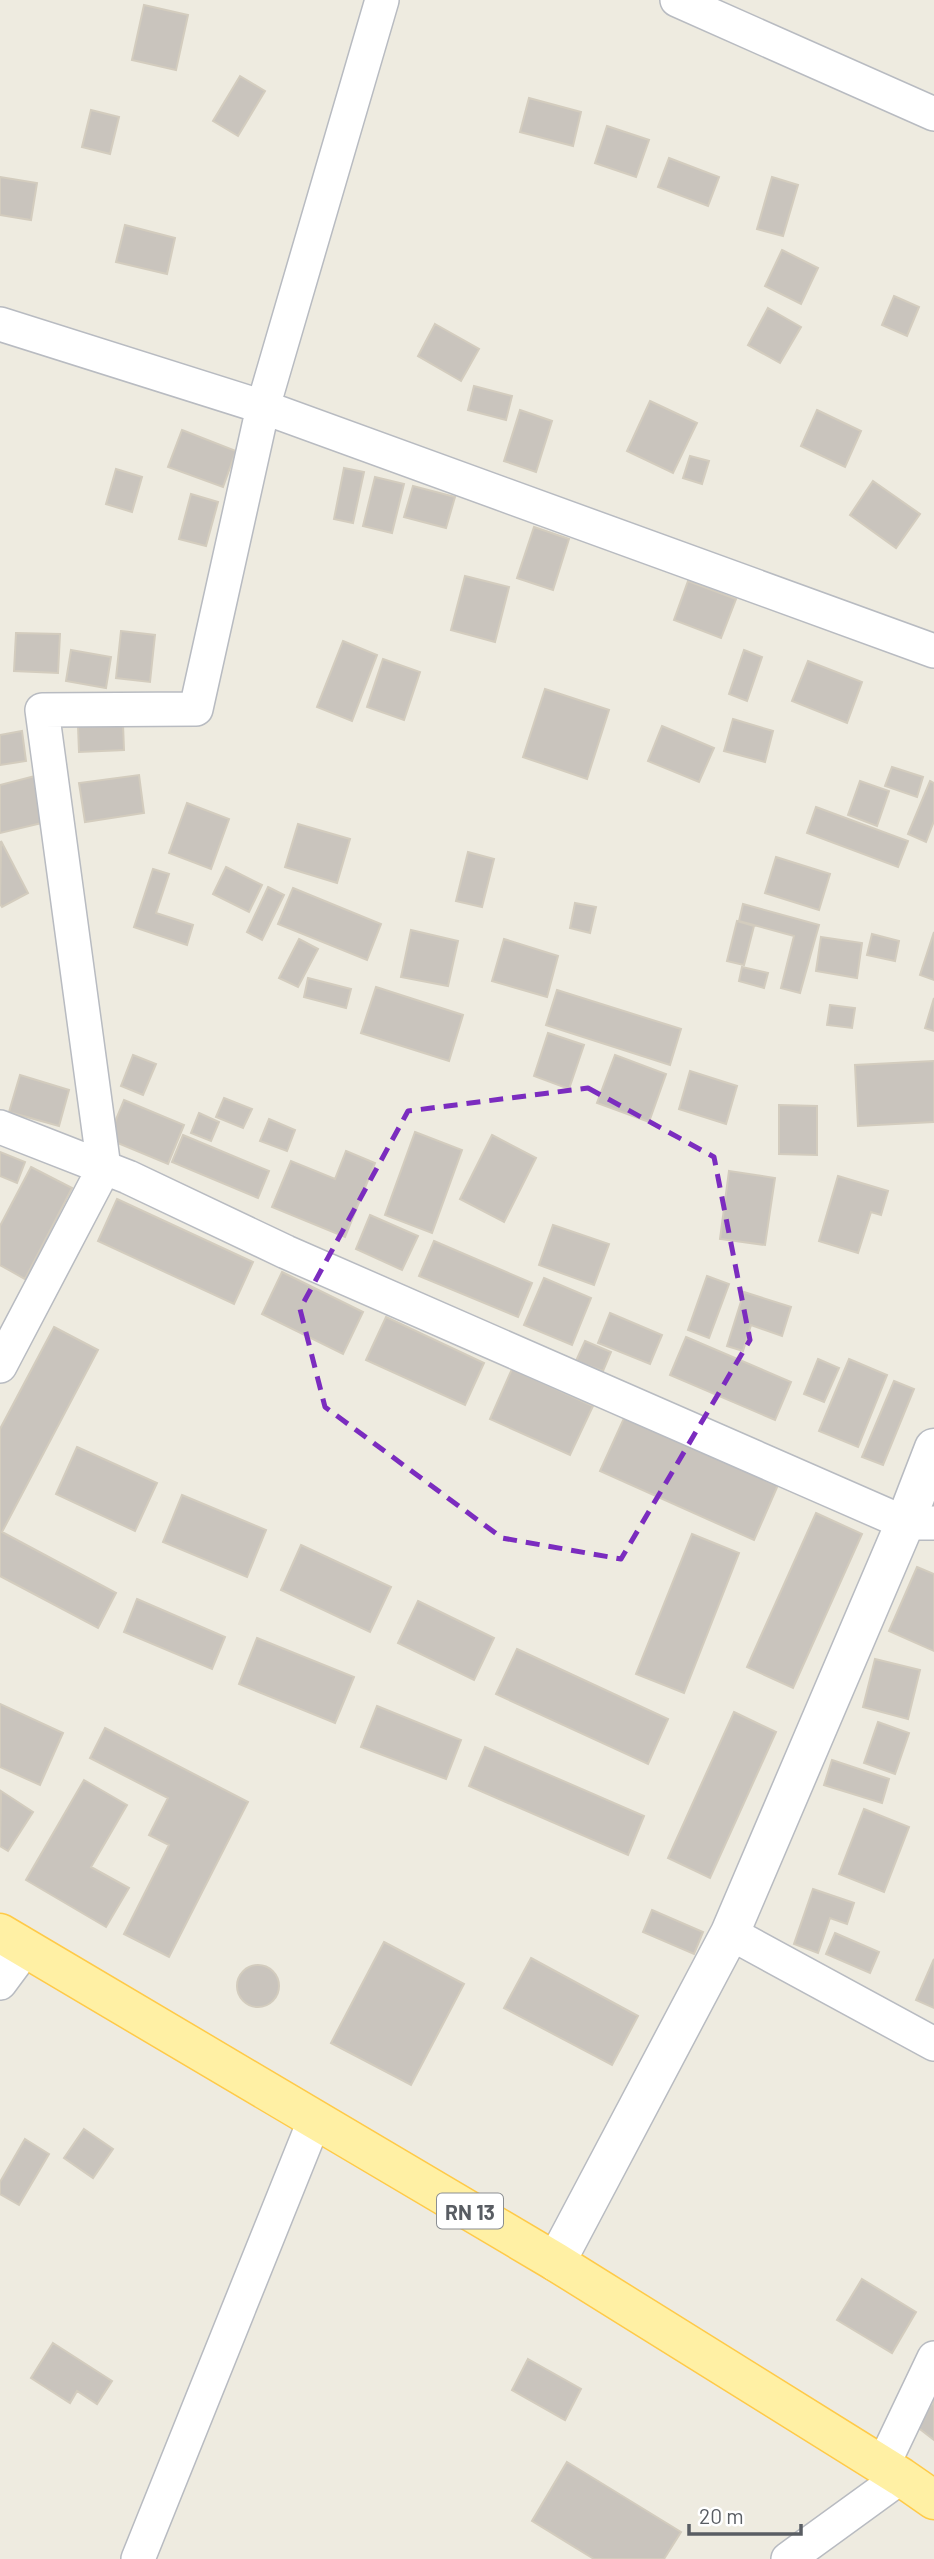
<svg xmlns="http://www.w3.org/2000/svg" width="934" height="2559" viewBox="0 0 934 2559" font-family="Barlow,sans-serif">
<rect width="100%" height="100%" fill="#eeebe0"/>
<path fill="#c9c4bd" stroke="#d3ccbe" stroke-width="2" d="M144 5 188 15 176 70 132 60Z
M240 76 265 91 238 136 213 121Z
M529 98 581 112 573 146 520 132Z
M91 110 119 117 110 154 82 147Z
M607 126 649 140 636 177 595 163Z
M669 158 719 177 708 206 658 187Z
M0 177 37 183 31 220 0 215Z
M772 177 798 185 783 236 757 229Z
M125 225 175 238 167 274 116 262Z
M782 250 818 268 801 304 765 286Z
M894 296 919 307 907 336 882 325Z
M768 308 801 327 780 363 748 345Z
M435 324 479 349 461 381 418 356Z
M474 386 512 396 506 420 468 410Z
M650 401 697 423 673 473 627 451Z
M520 410 552 421 536 472 504 461Z
M817 410 861 431 845 467 801 446Z
M182 430 236 451 223 487 168 467Z
M690 456 709 461 702 484 683 478Z
M344 468 364 472 353 523 334 519Z
M116 469 142 477 132 512 106 504Z
M375 477 404 484 392 533 363 526Z
M873 481 920 514 896 548 850 515Z
M413 486 455 497 446 528 404 517Z
M191 494 218 502 206 546 179 539Z
M534 527 569 539 553 590 517 578Z
M465 576 509 587 495 642 451 630Z
M688 581 736 599 721 638 674 620Z
M121 631 155 635 150 682 116 678Z
M16 633 60 634 58 673 14 671Z
M343 641 377 655 352 721 317 707Z
M71 650 111 657 106 688 66 681Z
M744 650 762 657 747 701 729 694Z
M383 659 420 672 404 720 367 707Z
M808 661 862 682 847 723 792 701Z
M545 689 609 710 587 779 523 757Z
M733 719 773 731 765 762 724 751Z
M123 724 124 750 79 752 78 726Z
M662 726 714 748 699 782 648 761Z
M22 731 26 761 0 765V735Z
M892 767 923 777 917 797 885 786Z
M139 775 144 813 85 822 79 783Z
M35 776 46 822 0 833V785Z
M860 781 889 791 877 826 848 815Z
M930 781 934 783V821L926 842 908 834Z
M187 803 229 819 211 869 169 853Z
M816 807 908 841 898 867 807 833Z
M298 824 350 839 337 883 285 867Z
M1 841 28 893 2 907 0 904Z
M468 852 494 859 482 907 456 901Z
M776 857 830 874 819 910 765 893Z
M226 867 262 885 249 912 213 894Z
M153 869 169 874 156 913 193 925 187 945 134 927Z
M268 887 284 895 262 940 247 932Z
M293 888 381 924 367 960 278 924Z
M575 903 596 907 590 933 570 928Z
M743 904 819 925 800 993 781 988 794 936 739 921Z
M737 921 754 926 744 965 727 961Z
M411 930 458 941 448 986 401 977Z
M934 932V980L920 975Z
M872 934 899 941 895 961 867 955Z
M821 937 862 943 857 978 816 971Z
M299 939 318 949 298 987 279 978Z
M504 939 558 956 547 997 492 981Z
M742 967 768 973 764 988 739 981Z
M308 978 351 989 346 1008 304 997Z
M376 987 463 1015 449 1061 361 1033Z
M557 990 681 1029 670 1065 546 1025Z
M934 998V1031L925 1028Z
M830 1005 855 1008 852 1028 827 1025Z
M548 1033 584 1045 569 1089 534 1076Z
M133 1055 156 1064 143 1095 121 1086Z
M615 1055 666 1074 649 1122 597 1103Z
M934 1061V1122L858 1126 855 1065Z
M690 1071 737 1086 726 1124 679 1109Z
M20 1075 69 1090 59 1126 9 1112Z
M224 1098 252 1109 243 1128 216 1117Z
M124 1100 184 1125 168 1164 108 1139Z
M779 1105 817 1106V1155L779 1154Z
M199 1113 219 1122 211 1141 191 1133Z
M269 1119 295 1130 287 1151 260 1141Z
M415 1132 462 1150 432 1233 385 1215Z
M183 1135 269 1171 258 1198 172 1162Z
M492 1135 536 1158 504 1222 460 1199Z
M346 1151 375 1163 345 1237 272 1207 291 1161 335 1179Z
M0 1152 25 1162 17 1183 0 1176Z
M31 1167 72 1188 25 1279 0 1265V1226Z
M729 1171 775 1178 765 1245 720 1239Z
M838 1176 888 1191 881 1215 871 1212 858 1253 819 1241Z
M117 1199 253 1262 234 1304 98 1241Z
M370 1215 418 1236 402 1270 356 1249Z
M553 1225 609 1244 594 1285 539 1265Z
M434 1241 532 1283 518 1317 419 1276Z
M282 1272 363 1312 343 1354 262 1314Z
M707 1276 729 1284 709 1338 688 1330Z
M544 1278 591 1298 572 1345 524 1325Z
M744 1292 791 1307 782 1336 751 1325 743 1351 727 1346Z
M610 1313 662 1335 650 1364 598 1343Z
M386 1317 484 1363 465 1405 366 1360Z
M54 1327 98 1350 2 1532 116 1593 98 1628 0 1576V1429Z
M686 1337 791 1382 775 1420 670 1375Z
M585 1341 611 1352 603 1371 576 1361Z
M818 1359 839 1368 824 1402 804 1394Z
M849 1359 887 1375 858 1447 819 1431Z
M512 1369 593 1406 570 1455 490 1419Z
M894 1381 914 1389 883 1465 862 1457Z
M625 1416 778 1485 754 1540 600 1471Z
M77 1447 157 1483 135 1531 56 1494Z
M182 1495 266 1530 247 1577 163 1542Z
M816 1513 862 1534 793 1688 747 1667Z
M692 1534 739 1553 684 1693 636 1674Z
M301 1545 391 1587 370 1632 281 1590Z
M917 1567 934 1574V1651L889 1631Z
M137 1599 225 1637 212 1669 124 1632Z
M418 1601 494 1638 474 1680 398 1643Z
M257 1638 354 1677 335 1723 239 1684Z
M517 1649 668 1719 648 1764 496 1694Z
M875 1659 920 1670 908 1719 863 1707Z
M0 1704 63 1733 40 1785 0 1767Z
M377 1706 461 1740 446 1779 361 1747Z
M734 1712 776 1732 710 1878 668 1858Z
M878 1722 909 1733 895 1774 864 1763Z
M105 1728 248 1802 169 1957 124 1934 169 1845 149 1835 168 1798 90 1758Z
M485 1747 644 1816 628 1855 469 1786Z
M832 1760 889 1779 882 1803 824 1785Z
M84 1780 127 1805 91 1867 129 1888 106 1927 26 1880Z
M1 1791 33 1812 8 1851 0 1846Z
M864 1809 909 1827 884 1892 839 1874Z
M813 1889 854 1903 847 1924 830 1918 818 1953 794 1944Z
M652 1910 703 1932 694 1954 643 1932Z
M835 1933 879 1952 870 1973 826 1954Z
M384 1942 464 1984 411 2085 331 2043Z
M531 1958 638 2016 612 2065 504 2008Z
M934 1959V2008L916 2000Z
M237 1986a21 21 0 1 1 42 0a21 21 0 1 1-42 0Z
M84 2129 113 2149 93 2178 64 2158Z
M25 2139 49 2154 19 2205 0 2194V2182Z
M862 2279 916 2312 892 2353 837 2320Z
M53 2343 112 2381 97 2404 77 2391 70 2403 31 2378Z
M528 2359 581 2389 565 2420 512 2390Z
M934 2401V2440L916 2426Z
M567 2462 681 2532 664 2559H594L532 2521Z"/>
<g fill="none" stroke-linecap="round" stroke-linejoin="round">
<defs>
<path id="minor" d="M677 0 934 114
M0 324 263 407 934 651
M0 1127 128 1177 286 1252 905 1523H934
M0 1366 104 1168 42 710 196 709 263 407 382 0
M730 1933 934 2044
M0 1983 26 1948
M883 2465 934 2358
M138 2559 315 2119
M788 2559 901 2477"/>
<path id="tertiary" d="M556 2262 730 1933 905 1523 934 1448"/>
<path id="primary" d="M0 1933 556 2262 901 2477 934 2500"/>
</defs>
<use href="#minor" stroke="#b8bbc1" stroke-width="36"/>
<use href="#tertiary" stroke="#b8bbc1" stroke-width="41"/>
<use href="#primary" stroke="#ffca48" stroke-width="41"/>
<use href="#minor" stroke="#fff" stroke-width="33"/>
<use href="#tertiary" stroke="#fff" stroke-width="38"/>
<use href="#primary" stroke="#fff0a4" stroke-width="38"/>
</g>
<path fill="none" stroke="#7b2cbf" stroke-width="5" stroke-dasharray="14 9" stroke-linejoin="round" d="M588 1088 714 1157 750 1340 621 1559 502 1538 325 1407 300 1309 408 1111Z"/>
<g text-anchor="middle" dominant-baseline="central" stroke-width="5" stroke-linejoin="round" paint-order="stroke">
<rect fill="#fff" stroke="#8b8e92" stroke-width="2" x="437" y="2193.5" width="66" height="35" rx="5"/>
<g font-size="21" font-weight="bold" fill="#595d63">
<text x="470" y="2211">RN 13</text>
</g>
</g>
<path d="M689 2524v10h112v-10" fill="none" stroke="#595d63" stroke-width="3.5"/>
<text x="699" y="2524" font-size="21" fill="#595d63" stroke="#ffffff" stroke-width="5" paint-order="stroke">20 m</text>
</svg>
